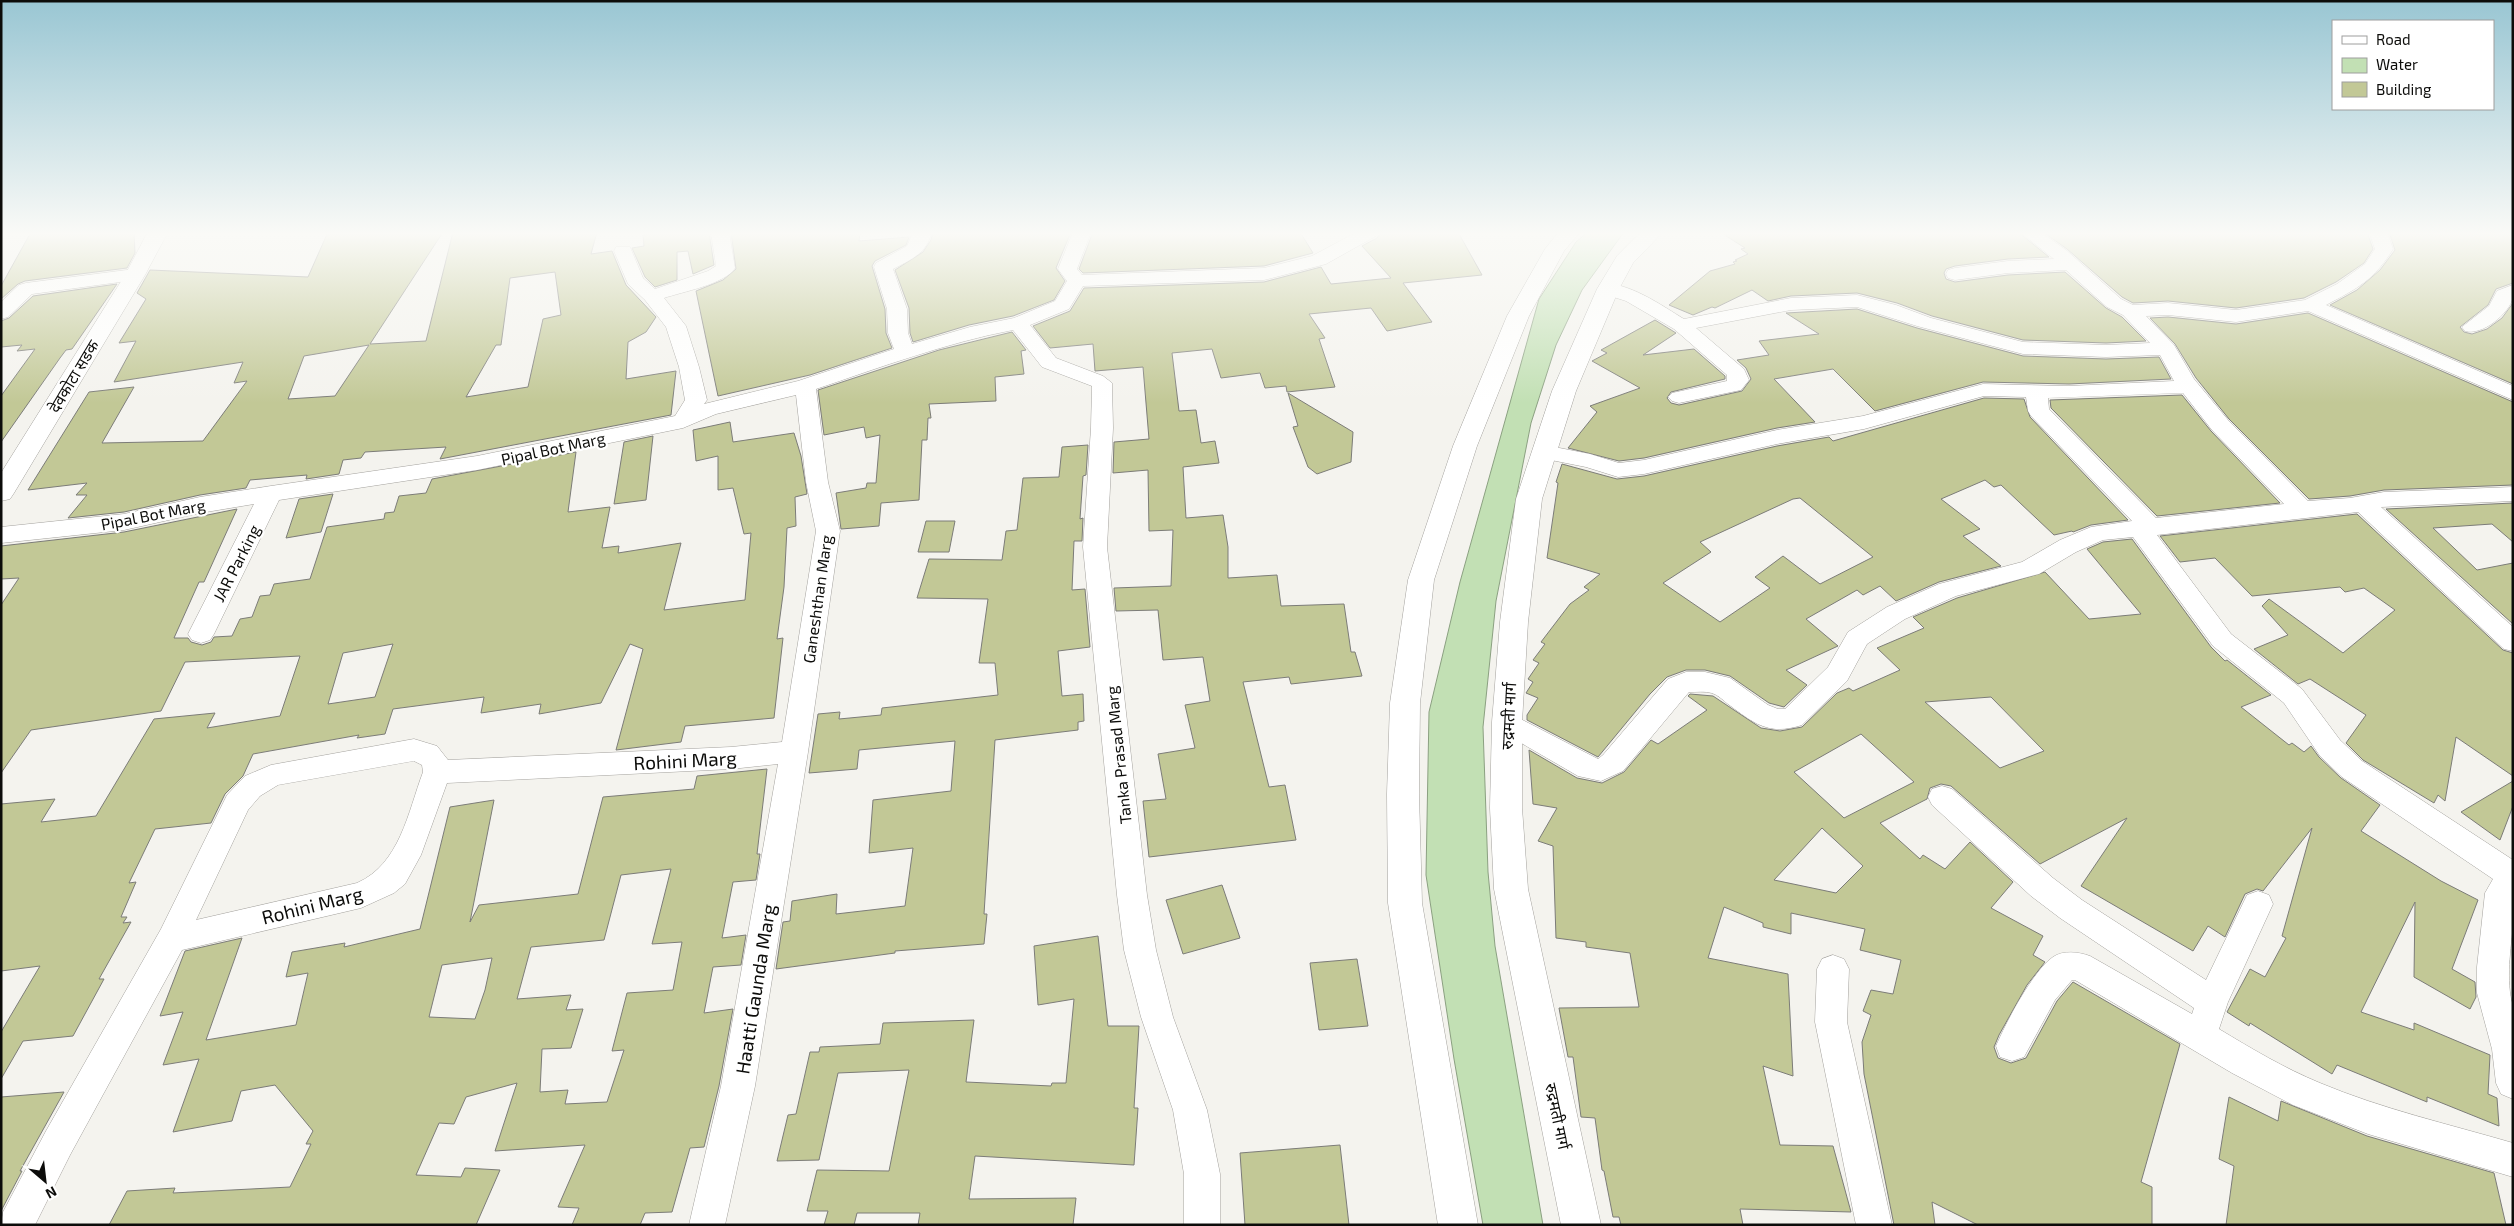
<svg xmlns="http://www.w3.org/2000/svg" width="2514" height="1226" viewBox="0 0 2514 1226" font-family="'Exo 2','Noto Sans Devanagari',sans-serif">
<rect width="100%" height="100%" fill="#f4f3ee"/>
<path fill="#c2e0b4" stroke="#8ba081" d="M1588 232H1624L1582 290 1556 345 1531 423 1496 601 1483 727 1488 872 1495 946 1543 1225H1483L1454 1059 1426 875 1429 712 1460 582 1539 299 1576 242Z"/>
<path fill="#c2c896" stroke="#7c7c78" fill-rule="evenodd" d="M31 232H134L135 253 127 268 25 281 18 284 1 299V286Z
M328 232H443L370 344 426 341 453 232H597L591 254 612 251 626 285 656 317 646 332 628 342 626 379 676 371 671 415 440 459 446 447 365 452 361 458 343 460 339 474 306 479 307 475 250 480 246 488 200 495 124 512 68 518 87 495H76L87 483 28 490 89 392 134 387 102 443 203 441 247 381 234 383 243 362 114 382 136 341 119 343 146 299 137 293 150 270 308 277ZM555 272 561 315 543 319 528 387 466 397 496 345H501L510 278ZM369 345 335 396 288 399 304 356Z
M660 232H709L714 265 693 274 688 251 677 252V280L655 287 645 277 632 248 644 246 643 235Z
M731 232H860L859 241 909 237 906 245 875 261 872 266 885 309 886 333 892 348 810 375 718 396 696 291 723 280 736 269Z
M933 232H972V234L1071 232 1056 268 1065 281 1054 300 1013 316 969 325 913 342 910 333 909 308 895 270 923 252 931 240Z
M1093 232H1300L1313 253 1264 266 1083 273 1079 269Z
M1381 232H1458L1482 275 1403 283 1432 322 1387 331 1371 308 1309 314 1325 338 1319 339 1335 387 1287 392 1286 386 1265 388 1260 373 1221 378 1212 349 1172 353 1179 411 1196 410 1201 443 1215 441 1219 463 1183 467 1186 518 1223 515 1228 547V578L1277 575 1281 606 1344 604 1351 652H1355L1362 676 1291 684 1289 677 1243 682 1269 787 1285 785 1296 840 1149 857 1143 801 1166 799 1158 754 1195 748 1185 705 1210 701 1203 657 1163 660 1158 610 1116 611 1114 588 1171 586 1173 530 1149 531 1148 470 1113 473 1114 442 1149 439 1143 367 1095 371 1093 344 1050 348 1033 326 1070 311 1084 288 1264 282 1321 267 1331 284 1391 278 1362 246 1377 238Z
M1720 232H2018L2049 257 2008 259 1955 266 1946 269 1944 273 1946 279 1955 282 2008 275 2065 272 2106 308 2122 317 2146 341 2106 343 2023 340 1932 316 1897 303 1857 293 1791 296 1768 301 1752 290 1715 308 1712 307 1693 315 1669 305 1710 271 1735 264 1733 262 1737 261 1735 260 1748 254 1741 249 1745 248Z
M2043 232H2367L2373 249 2364 263 2336 282 2304 298 2236 308 2168 301 2133 303 2122 297 2067 249Z
M2389 232H2513V283L2496 289 2488 305 2460 327 2464 332 2472 334 2487 329 2502 318 2513 303V384L2330 305 2357 290 2380 270 2395 250Z
M117 284 72 349 66 350 60 358 1 442V396L35 349 17 351 22 345 1 347V321L9 318 33 296Z
M1857 309 1917 328 2023 356 2106 359 2159 357 2171 379 2069 384 1983 382 1875 411 1833 369 1774 379 1815 422 1777 428 1644 458 1619 461 1568 448 1597 412 1590 406 1640 388 1592 361 1607 353 1601 350 1655 320 1676 333 1643 355 1694 349 1725 376V379L1671 392 1667 398 1671 403 1679 405 1742 391 1751 379 1746 368 1737 360 1769 355 1759 341 1819 334 1786 313Z
M2308 313 2513 402V485L2384 490 2350 496 2309 499 2229 419 2196 378 2175 344 2150 318 2168 317 2236 324Z
M1012 332 1026 350 1021 351 1024 374 995 377 996 401 929 404 931 418H928L927 440H922L919 500 881 503 879 526 841 529 836 493 866 488 867 483H876L880 435 866 438 864 427 824 435 818 390 939 350Z
M1288 393 1353 432 1351 462 1317 474 1308 467 1293 427 1298 426Z
M2182 395 2211 431 2280 503 2157 516 2051 408 2050 400Z
M1984 398 2024 399 2030 417 2128 520 2091 525 2073 532 2072 531 2054 535 2001 485 1994 487 1985 480 1941 499 1980 529 1963 536 2001 566 1939 582 1896 601 1880 586 1863 595 1857 590 1806 619 1838 646 1786 670 1807 685 1784 707 1769 703 1730 676 1705 670H1686L1667 677 1650 694 1598 757 1527 720V715L1538 698 1526 693 1533 682 1528 679 1539 663 1533 660 1545 644 1541 642 1570 604 1589 590 1584 587 1600 574 1547 558 1558 483 1556 482 1562 464 1617 479 1644 476 1777 446 1829 437 1833 441ZM1800 498 1873 557 1820 584 1783 556 1755 577 1770 588 1720 622 1663 583 1711 552 1700 542 1793 499Z
M730 422 733 442 794 433 801 456 807 494 795 497 796 526 787 528 784 587 777 639 783 638 774 718 685 726 681 742 616 750 643 649 630 644 601 703 539 714 541 704 481 713 484 697 393 709 385 734 357 738 359 735 253 754 243 776 225 794 211 823 155 829 129 883 136 882 121 917H127L123 923 131 922 99 979H104L73 1036 23 1041 1 1079V1032L40 966 1 971V804L55 799 41 822 96 816 154 719 215 713 207 728 280 716 300 656 185 662 161 711 31 730 1 773V605L19 578 1 579V546L124 532 237 509 204 582H199L174 638H188L191 642 202 645 211 642 214 637 232 636 240 619 252 617 260 596 270 595 274 584 310 579 327 527 384 519 385 513 394 512 399 496 426 493 432 479 576 452 568 512 610 507 602 548 619 546 618 553 681 543 664 610 745 600 751 533 744 534 733 488 718 490V456L696 461 693 430ZM393 644 375 697 328 704 343 653Z
M653 436 646 500 614 504 624 442Z
M1088 445 1086 475 1083 476 1080 519 1083 518 1082 541H1074L1072 590 1085 589 1090 647 1058 651 1062 696 1083 694 1084 721 1078 722V730L995 740 984 914H987L984 944 895 951V953L776 969 783 922 790 921 792 901 837 894 836 914 905 906 913 848 869 853 873 800 951 791 955 741 859 750 857 769 809 773 818 714 840 712 839 719 881 715 882 708 998 695 995 663H979L988 599 917 598 929 559 1002 560 1006 531 1017 530 1023 478 1059 477 1062 447Z
M333 494 321 532 286 538 299 499Z
M2513 503V542L2492 524 2433 528 2477 570 2513 563V624L2386 509Z
M2357 514 2503 650 2513 653V776L2456 737 2445 801 2438 795 2434 803 2363 760 2346 743 2366 715 2310 679 2298 684 2254 649 2288 635 2262 606 2269 599 2343 653 2395 610 2364 588 2345 592 2340 587 2252 596 2215 558 2180 562 2160 536Z
M926 521H955L949 552H918Z
M2132 539 2211 647 2225 661 2227 660 2271 695 2241 707 2289 745 2292 743 2304 752 2311 746 2319 757 2341 778 2380 805 2361 831 2441 881 2478 900 2452 969 2475 982 2476 997 2470 1009 2414 977 2415 902 2361 1012 2414 1030V1023L2490 1055 2488 1094 2497 1098 2499 1126 2427 1097V1102L2337 1065 2332 1074 2250 1023 2249 1026 2227 1012 2250 969 2265 977 2286 938 2282 936 2312 828 2263 891 2257 889 2245 894 2225 937 2208 926 2193 951 2081 886 2127 818 2040 864 1951 786 1941 784 1930 788 1927 799 1880 823 1920 859 1923 855 1945 869 1970 842 2013 882 1991 908 2043 936 2033 955 2045 962 2027 985 1999 1035 1994 1047 1998 1058 2011 1063 2026 1058 2057 1001 2073 982 2180 1044 2141 1182 2152 1187V1225H1978L1932 1202 1935 1225H1894L1864 1074 1862 1042 1871 1015 1863 1011 1871 990 1893 994 1901 960 1860 950 1865 929 1791 913V934L1763 927V923L1724 907 1708 958 1788 974 1793 1076 1763 1066 1780 1145 1833 1146 1851 1212 1740 1209 1743 1225H1621L1619 1217H1613L1604 1171 1602 1170 1595 1118 1581 1117 1573 1057H1568L1559 1008 1639 1007 1630 953 1586 947V942L1556 938 1553 846 1538 841 1557 808 1533 804 1529 750 1577 778 1602 783 1624 772 1651 740 1658 744 1707 710 1688 696 1690 694 1713 696 1761 728 1780 731 1802 727 1837 693 1849 688 1853 691 1900 670 1877 648 1924 628 1913 617 1957 598 2045 572 2089 619 2141 614 2087 549 2103 542ZM1991 697 2044 751 2000 768 1925 702ZM1861 734 1914 782 1844 818 1794 772ZM1822 828 1863 866 1836 893 1774 880Z
M767 769 757 854H760L756 880 733 882 722 938 746 935 741 965 713 967 704 1013 733 1009 719 1086 704 1147 690 1148 672 1212 645 1213 640 1225H572L579 1208 558 1207 585 1145 495 1151 517 1083 466 1097 454 1124 439 1123 416 1175 461 1177 465 1168 500 1170 476 1225H109L127 1191 175 1188 173 1193 290 1187 311 1144H306L313 1131 275 1085 241 1091 232 1121 173 1132 199 1059 163 1065 183 1012 160 1016 185 951 242 938 206 1040 296 1025 308 973 286 977 292 952 345 943 344 947 420 929 450 807 494 800 470 922 479 905 578 894 603 797 694 789 697 776ZM671 869 652 944 682 942 673 990 627 993 612 1051 624 1050 607 1102 565 1104 568 1090 540 1092 542 1049 571 1048 583 1009 566 1010 571 995 517 999 531 947 604 940 621 875ZM492 958 485 990 475 1019 429 1017 442 965Z
M2513 781V806L2500 840 2461 812Z
M1222 885 1240 938 1183 954 1166 900Z
M1098 936 1108 1026H1139L1134 1108H1138L1134 1165 975 1156 969 1199 1076 1198 1073 1225H918L920 1213H857L854 1225H824L828 1211H807L817 1170 889 1171 909 1070 838 1073 819 1160 777 1161 788 1115 796 1114 810 1052H819L820 1047 880 1044 883 1023 974 1020 966 1082 1051 1086 1052 1083H1066L1074 999 1038 1005 1034 946Z
M1357 959 1368 1026 1319 1030 1310 963Z
M64 1092 20 1171H22L1 1211V1097Z
M2229 1097 2278 1121 2281 1101 2367 1136 2494 1173 2506 1225H2226L2234 1166 2219 1159Z
M1340 1145 1349 1225H1245L1240 1153Z"/>
<g fill="none" stroke-linecap="round" stroke-linejoin="round">
<defs>
<path id="minor" d="M711 232H729L735 268C725 284 682 292 664 298L686 326 699 367 707 400 704 404 798 381 894 349 888 333 887 309 874 267 876 263 907 246 913 232H931C928 253 910 260 893 269L907 309 908 333 912 344 970 327 1014 318 1055 301 1067 281 1058 269 1073 232H1091L1077 269 1082 275 1264 268 1312 256 1357 232H1379L1376 236 1326 264 1264 280 1083 286 1069 309 1030 325 1056 358 1103 376 1112 383 1113 428 1107 547 1147 895 1156 950 1173 1017 1207 1110 1220 1174V1225H1184V1174L1173 1110 1141 1017 1124 950 1117 895 1083 547 1091 428 1092 386 1042 367 1013 330C946 343 881 367 816 389L828 482 840 531 808 752 755 1086 725 1225H689L721 1086 778 764 731 769 447 783 421 855 405 884 394 893 361 908 182 950 70 1155 35 1225H1L3 1212 46 1131 161 929 227 795 245 776 271 765 414 739 437 746 448 760 731 747 782 742 816 531 806 482 796 395 716 414 683 428 477 470 279 500 214 634 210 640 201 643 192 640 188 634 254 504 200 513 124 530 1 543V527L124 514 200 497 271 486 477 456 675 416 685 400 679 367 666 327 645 300 628 284 614 251 616 247H630L643 278 655 289 708 271 716 266ZM414 761 422 765 423 772C408 812 400 864 357 883L196 920 248 810 260 796 278 785Z
M2020 232H2040L2066 250 2121 299 2133 305 2168 303 2236 310 2305 300 2337 284 2365 264 2375 249 2369 232H2387L2393 249C2374 280 2358 288 2326 305L2513 386V400L2308 311 2236 322 2168 315 2146 316 2174 345 2194 379 2228 420 2308 501 2350 498 2384 492 2513 487V501L2381 507 2513 627V651L2504 649 2358 512 2157 535 2231 634 2302 689 2340 740 2362 761 2513 860C2513 881 2514 902 2513 922 2511 950 2505 979 2513 1007V1099L2501 1094 2496 1083 2492 1049 2477 993V967L2485 893 2493 879 2342 777 2320 756 2284 703 2213 646 2133 537 2103 540 2076 552 2039 574 1956 596 1905 619 1867 644 1847 681 1802 725C1768 736 1754 723 1728 704 1723 700 1718 695 1712 693 1705 691 1696 692 1689 692L1623 771 1601 781 1578 776 1497 729 1494 722 1497 715 1507 712 1598 759 1603 755 1668 679 1686 672H1705L1730 678 1768 705 1778 709H1785L1828 667 1848 632 1887 607 1939 584 2022 562 2060 540 2091 527 2132 521 2031 416 2028 411 2026 397 1984 396 1864 429 1777 444 1644 474 1618 477 1586 467 1536 457 1533 452 1536 447 1544 445 1590 454 1619 463 1644 460 1777 430 1863 416 1983 384 2069 386 2174 381 2160 355 2106 357 2023 354 1917 326 1857 307 1791 310 1696 328 1744 369 1749 380 1741 390 1679 403 1672 401 1668 397 1672 393 1727 381V375L1674 329 1626 301 1601 293 1598 289 1601 285C1625 279 1664 307 1684 319L1791 298 1857 295 1896 305 1931 318 2023 342 2106 345 2150 343 2123 315 2107 307 2066 270 2008 273 1955 280 1948 278 1946 274 1948 270 1955 268 2008 261 2054 259ZM2183 393 2212 430 2284 504 2156 518 2049 409 2048 398Z
M135 269 142 271 144 275 142 279 32 294 8 317 1 319V302L19 285 26 283Z
M2513 285C2513 289 2514 294 2513 297 2509 314 2482 336 2465 331L2462 327 2489 306 2497 291Z
M1942 786 1952 789 2053 878 2082 900 2206 980 2247 895 2258 891 2269 895 2273 904 2228 1002 2219 1029C2252 1049 2284 1068 2320 1083 2382 1109 2448 1124 2513 1143V1177L2368 1134 2293 1105 2232 1073 2075 980H2072L2055 1000 2024 1057 2012 1061 2000 1057 1996 1046C2006 1023 2032 972 2053 957 2063 950 2079 952 2090 956L2192 1014 2194 1008 2060 918 2031 896 1932 805 1928 797 1932 789Z
M1833 955 1844 959 1849 969 1847 1022 1892 1225H1856L1815 1022 1817 969 1822 959Z"/>
<path id="tertiary" d="M1559 232H1580L1564 251 1529 316 1477 446 1434 580 1420 703 1419 794 1422 903 1478 1225H1438L1388 903 1387 794 1390 703 1408 580 1453 446 1507 316 1545 249Z
M1641 232H1663L1633 263 1619 289 1576 391 1542 499 1528 622 1522 722V808L1528 889 1601 1225H1561L1494 889 1490 808 1492 722 1500 622 1516 499 1552 391 1597 289 1617 256Z"/>
<path id="secondary" d="M148 232H168L145 275 14 493 10 499 1 501V473L125 275Z"/>
</defs>
<use href="#minor" stroke="#a4a29e" stroke-width="1"/>
<use href="#tertiary" stroke="#a4a29e" stroke-width="1"/>
<use href="#secondary" stroke="#a4a29e" stroke-width="1"/>
<use href="#minor" fill="#fff" fill-rule="evenodd"/>
<use href="#tertiary" fill="#fff" fill-rule="evenodd"/>
<use href="#secondary" fill="#fff" fill-rule="evenodd"/>
</g>
<linearGradient id="sky" x2="0" y2="1"><stop stop-color="#99c6d3"/><stop offset="0.58" stop-color="#fafaf7"/><stop offset="1" stop-color="#fafaf7" stop-opacity="0"/></linearGradient>
<rect width="2514" height="403" fill="url(#sky)"/>
<g text-anchor="middle" dominant-baseline="central" stroke-width="4.5" stroke-linejoin="round" paint-order="stroke">
<g font-size="16" fill="#0c0c0a" stroke="#fff">
<text transform="translate(73 376) rotate(-59)">देवकोटा सडक</text>
<text transform="translate(553 448) rotate(-12)">Pipal Bot Marg</text>
<text transform="translate(153 514) rotate(-11)">Pipal Bot Marg</text>
<text transform="translate(236 563) rotate(-63)">JAR Parking</text>
<text transform="translate(817 599) rotate(-82)">Ganeshthan Marg</text>
<text transform="translate(1508 716) rotate(-87)">रुद्रमती मार्ग</text>
<text transform="translate(1118 755) rotate(-96)">Tanka Prasad Marg</text>
<text transform="translate(1558 1116) rotate(78)">रुद्रमती मार्ग</text>
</g>
<g font-size="19" fill="#0c0c0a" stroke="#fff">
<text transform="translate(685 760) rotate(-3)">Rohini Marg</text>
<text transform="translate(312 905) rotate(-14)">Rohini Marg</text>
<text transform="translate(755 989) rotate(-81)">Haatti Gaunda Marg</text>
</g>
</g>
<rect width="2514" height="1226" fill="none" stroke="#0c0c0a" stroke-width="5"/>
<rect x="2332" y="20" width="162" height="90" fill="#ffffff" stroke="#9e9e9d"/>
<rect x="2342" y="36" width="25" height="8" fill="#ffffff" stroke="#9e9e9d"/>
<text x="2376" y="45" font-size="15" fill="#0c0c0a">Road</text>
<rect x="2342" y="58" width="25" height="15" fill="#c2e0b4" stroke="#9e9e9d"/>
<text x="2376" y="70" font-size="15" fill="#0c0c0a">Water</text>
<rect x="2342" y="82" width="25" height="15" fill="#c2c896" stroke="#9e9e9d"/>
<text x="2376" y="95" font-size="15" fill="#0c0c0a">Building</text>
<g transform="translate(45 1181) rotate(152)" stroke="#ffffff" stroke-width="4" paint-order="stroke">
<path d="M0-4L9 19L0 12L-9 19Z" fill="#0c0c0a"/>
<text y="-8" font-size="14" font-weight="bold" text-anchor="middle" fill="#0c0c0a">N</text>
</g>
</svg>
